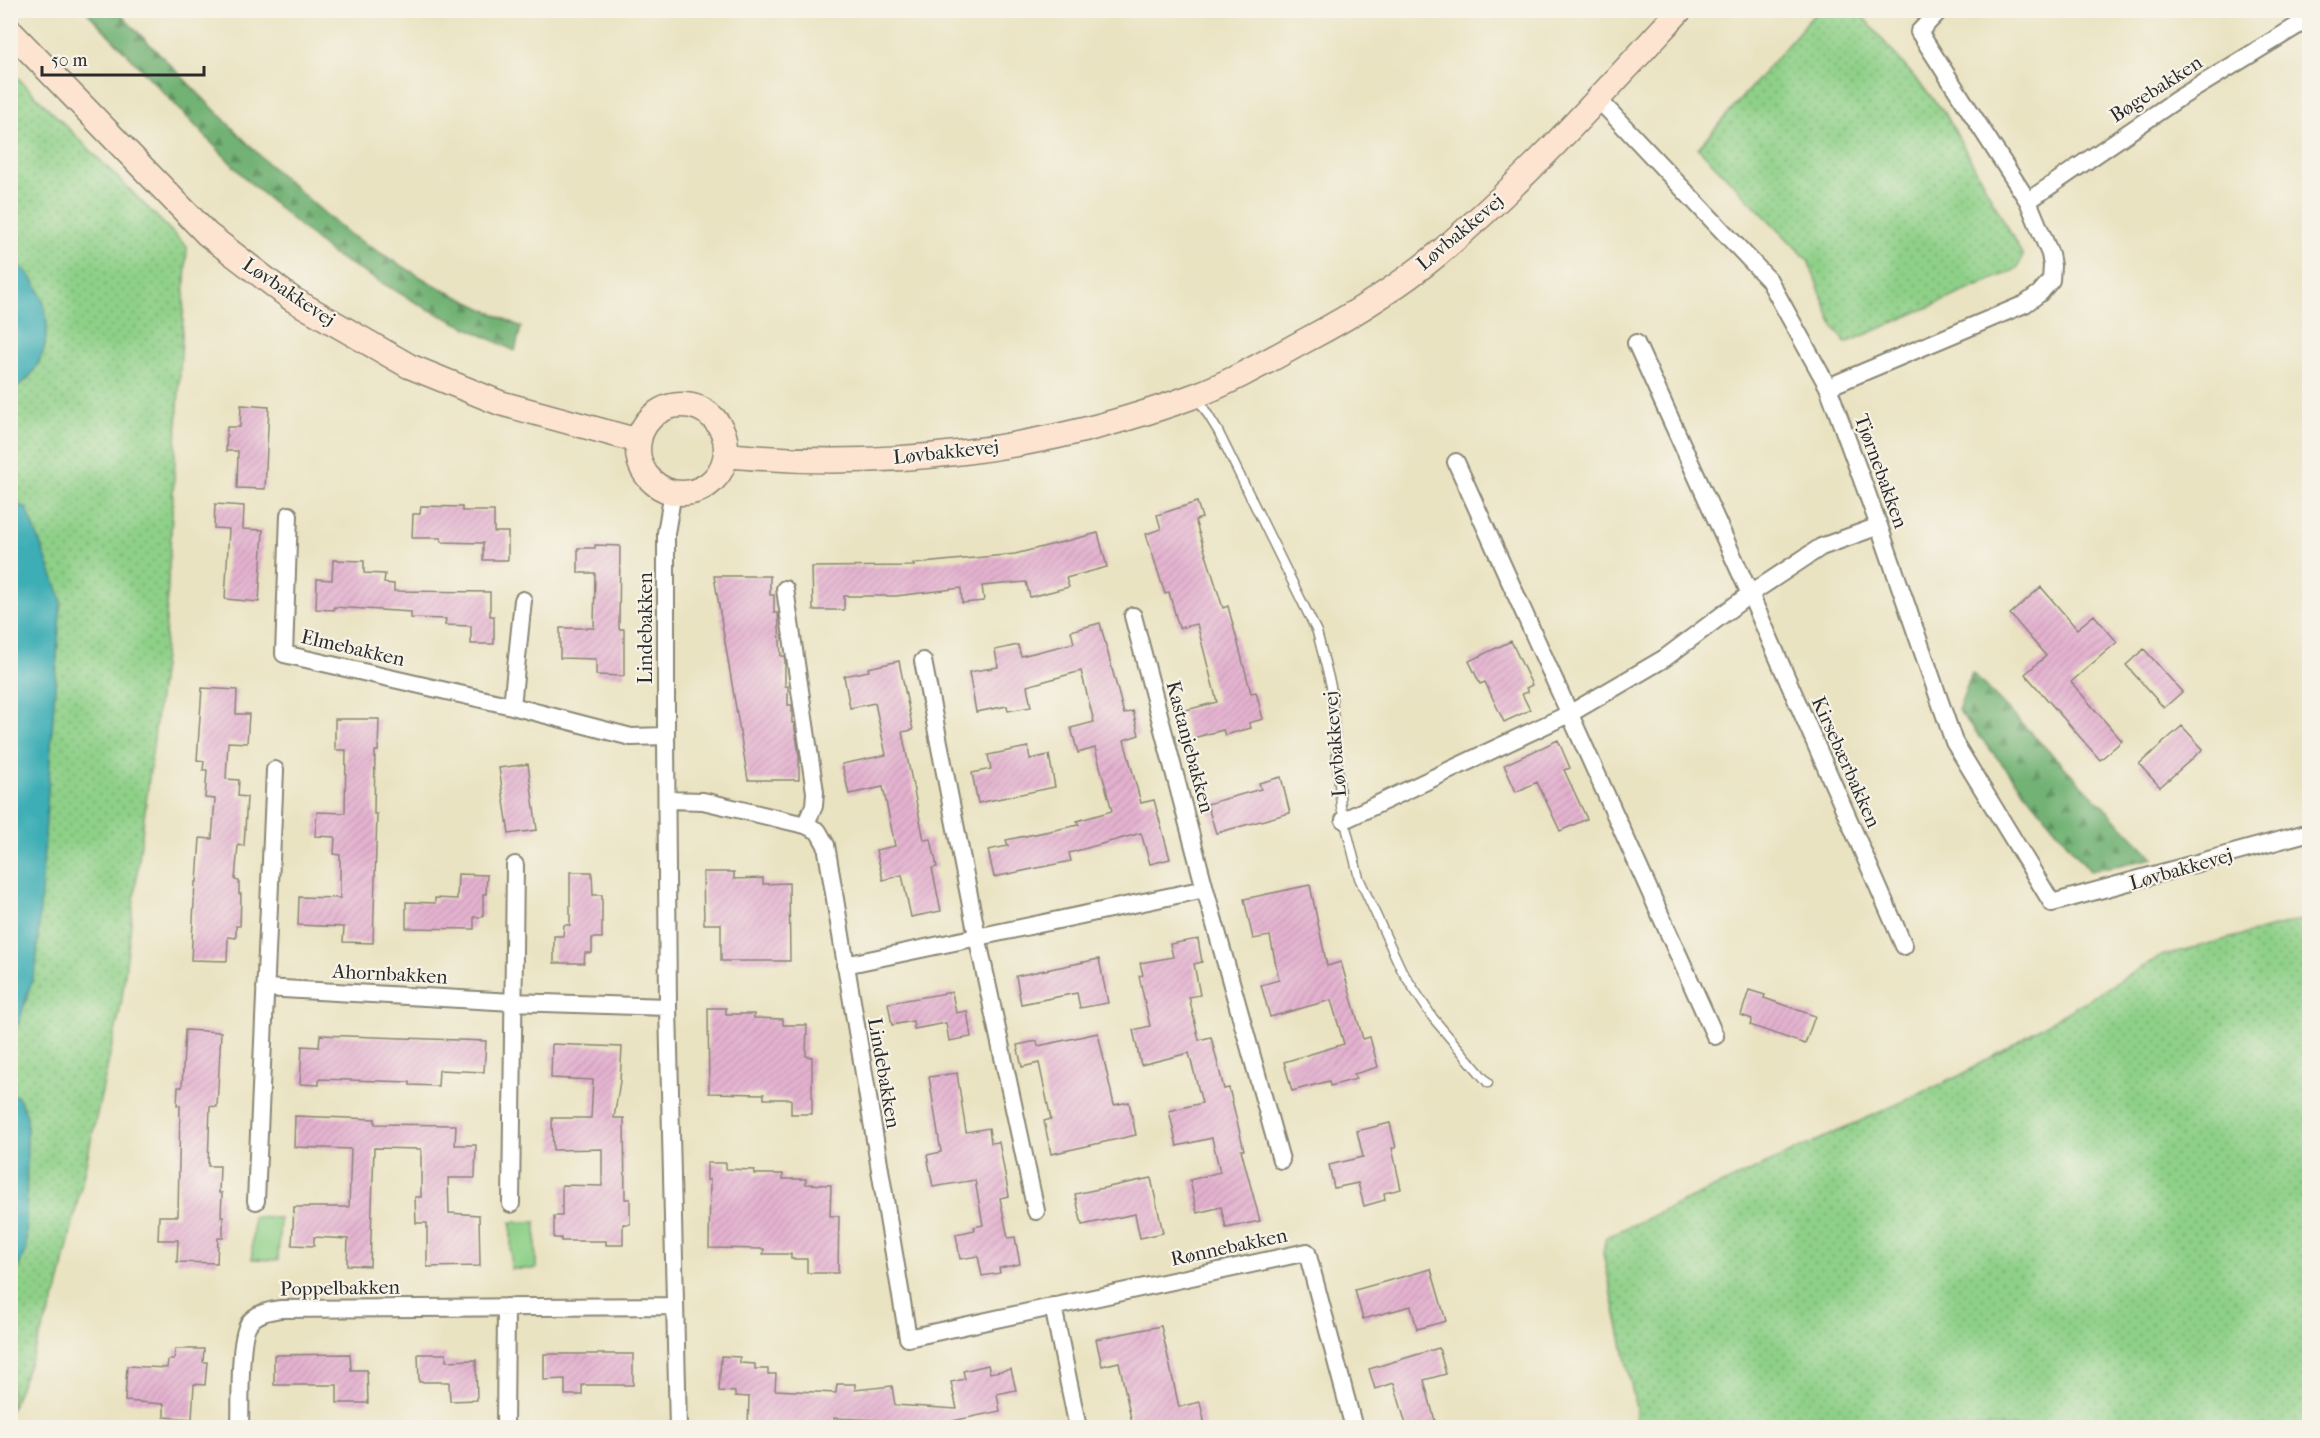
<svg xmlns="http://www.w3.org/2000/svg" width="2320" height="1438" viewBox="0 0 2320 1438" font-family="'IM FELL French Canon',serif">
<defs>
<pattern id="grass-dots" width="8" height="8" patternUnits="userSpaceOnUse" patternTransform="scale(1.5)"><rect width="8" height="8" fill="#8ed088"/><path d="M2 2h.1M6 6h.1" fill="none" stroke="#74a96f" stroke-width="1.8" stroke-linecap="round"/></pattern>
<pattern id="forest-firs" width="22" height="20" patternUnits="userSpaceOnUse" patternTransform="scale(1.5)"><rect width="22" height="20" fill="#72b274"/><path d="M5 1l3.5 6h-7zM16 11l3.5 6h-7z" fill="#5e915f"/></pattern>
<pattern id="building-hatch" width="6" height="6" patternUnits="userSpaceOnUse" patternTransform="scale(1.5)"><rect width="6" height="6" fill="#e4b2d0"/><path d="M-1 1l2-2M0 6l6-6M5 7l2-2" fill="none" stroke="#c499b3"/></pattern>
</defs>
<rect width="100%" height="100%" fill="#f7f3e8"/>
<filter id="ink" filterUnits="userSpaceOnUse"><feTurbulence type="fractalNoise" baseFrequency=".0167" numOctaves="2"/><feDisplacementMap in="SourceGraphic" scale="12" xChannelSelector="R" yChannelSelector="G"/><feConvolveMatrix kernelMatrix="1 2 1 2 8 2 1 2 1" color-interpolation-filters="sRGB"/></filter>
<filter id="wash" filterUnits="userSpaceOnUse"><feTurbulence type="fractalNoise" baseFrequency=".008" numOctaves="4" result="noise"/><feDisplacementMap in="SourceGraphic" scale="24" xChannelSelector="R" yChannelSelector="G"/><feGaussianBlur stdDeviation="1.35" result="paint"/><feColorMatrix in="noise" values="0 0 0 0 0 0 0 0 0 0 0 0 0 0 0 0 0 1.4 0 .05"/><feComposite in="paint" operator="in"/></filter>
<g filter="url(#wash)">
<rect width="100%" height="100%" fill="#eae3c2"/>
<path fill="url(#grass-dots)" stroke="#5c7e5a" stroke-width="1.5" d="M1817 11H1858L1945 113 2023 256 2017 269 1846 343 1833 326 1808 260 1698 148Z
M11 71 187 247 164 656 121 1005 58 1290 11 1410V1025H18L27 509 11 501Z
M2309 918V1427H1635L1636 1408 1603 1253 1606 1237 1961 1075 2161 956Z"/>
<path fill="url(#forest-firs)" stroke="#4e6e50" stroke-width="1.5" d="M86 11H117L267 163 347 233 434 285 521 327 515 351 422 306 332 254 247 180Z
M1972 673 2154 858 2090 871 1958 710Z"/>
<path fill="#8ed088" stroke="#5c7e5a" stroke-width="1.5" d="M253 1217 280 1218 278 1260 252 1259Z
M511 1222H536V1269H511Z"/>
<path fill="#3daeb6" stroke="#346c70" stroke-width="1.5" d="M10 259C17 264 26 270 31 277 52 308 53 347 29 377 24 383 16 387 11 391Z
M11 501 27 509 61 598 36 967 18 1025H10Z
M11 1093 18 1097 27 1116 26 1250C19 1261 19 1272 11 1281Z"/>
<g id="blocks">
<path fill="url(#building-hatch)" d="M241 405 269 407 265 489 237 488 238 451H226L227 427H240Z
M1197 502 1202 518 1195 520 1223 608 1228 606 1251 693 1256 692 1263 719 1249 723 1251 728 1225 735 1223 730 1189 739 1182 711 1217 702 1197 624 1179 628 1169 592 1165 594 1146 534 1161 529 1157 515Z
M215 504 244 506 243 529 263 530 259 602 225 599 229 529 214 528Z
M421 506 462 507V511H494V532H508V560H483V543L441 542V538H412L413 514H420Z
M1098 533 1107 567 1066 578 1069 587 1030 597 1026 582 982 586 984 601 962 603 961 588 896 596H844V610H813L812 567 914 566 913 564 1015 554Z
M595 545 620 546 619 629H624V676L596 675V659L560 658V628H594L595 573H578V548H595Z
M333 560 364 561V573L385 574 384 583 394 584V591L490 592V616H494V644H471V626L445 625 446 619 411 618V612L334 607V610L316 609 317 579 332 580Z
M714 576H770V595H774V613H778L781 656H784L785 661V686H788V705H792V723H794L799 755V780H748Z
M2041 587 2077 629 2094 615 2117 642 2071 682 2122 741 2100 760 2025 674 2046 656 2010 614Z
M1100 623 1124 714 1133 711 1139 735 1124 740 1141 803 1154 800 1170 859 1150 864 1141 833 1069 853 1071 861 994 877 988 850 1008 846 1006 840 1079 825 1077 821 1112 811 1095 748 1078 753 1071 728 1094 722 1081 671 1027 686 1031 707 1008 711 1007 706 976 712 969 672 998 667 995 650 1018 645 1021 656 1074 643 1071 631Z
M1511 641 1532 685 1526 688 1528 692 1522 694 1530 710 1504 722 1485 682 1480 684 1469 661Z
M2144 649 2182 692 2164 708 2126 665Z
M899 661 913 730 902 732 924 840 931 839 937 867 932 868 941 911 911 917 902 875 883 880 876 850 895 846 883 787 849 794 842 764 886 755 875 703 850 708 844 676 869 671 868 668Z
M202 688 237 690 236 714H249L247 743 228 742 226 779 239 780 238 796 247 797 244 846 238 845 235 880 239 881V894H241L240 926H236V938L228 937 227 961 191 960 195 882H197L200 838 212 839 215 799 205 798 207 770H203L204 761 197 760Z
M335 719H379L378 751H375L374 814H377L373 943 343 942 344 927 298 925 299 897 340 898V855L334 854 335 837 315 836 317 812 345 813 346 750H335Z
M2182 726 2203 749 2160 787 2139 764Z
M1558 740 1570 768 1564 770 1587 819 1560 831 1537 782 1516 792 1504 765Z
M1028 747 1030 759 1049 755 1055 787 978 803 972 773 991 769 988 755Z
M528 764 537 830 509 834 499 768Z
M1281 777 1290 813 1216 833 1207 804 1261 789 1259 783Z
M570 872H592L593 895H602V938H592V953H585L584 963H554V936H563L564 925H570Z
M703 872H734V879L763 878V884L789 883 790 961H721V924H704Z
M458 874 487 875 486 894H483V917H474V929L406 928V902L435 903V898L457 899Z
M1310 885 1327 966 1341 962 1363 1039 1370 1037 1378 1067 1354 1074 1356 1079 1330 1086 1329 1081 1292 1091 1284 1062 1344 1044 1331 1000 1270 1017 1261 985 1279 980 1270 936 1253 939 1244 899Z
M1198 939 1202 962 1194 964 1200 995 1189 997 1199 1040 1211 1037 1224 1089 1229 1088 1244 1150H1241L1260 1221 1226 1228 1221 1207 1197 1213 1190 1180 1220 1172 1212 1138 1177 1146 1169 1111 1202 1103 1189 1053 1141 1065 1133 1030 1150 1026 1139 976 1143 975 1140 963 1173 957 1170 944Z
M1099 959 1108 1003 1080 1008 1077 993 1021 1004 1016 976Z
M1749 990 1765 995 1764 998 1815 1016 1805 1044 1750 1025 1752 1019 1741 1015Z
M952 992 956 1013 967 1011 971 1037 949 1041 946 1023 914 1029 913 1021 892 1025 888 1003Z
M708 1008H726V1014H754V1018L783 1019V1025H807L806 1056 812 1057V1114H791V1099H764V1094L709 1093Z
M185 1030 221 1032 217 1107 210 1106 208 1166H220L219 1193H222L221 1217H223V1238H218L217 1263 177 1262 178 1240H158L159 1216H178L180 1105H177L178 1087H182Z
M1098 1033 1114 1105 1129 1102 1136 1135 1051 1154 1044 1121 1051 1119 1039 1063 1022 1067 1017 1045 1037 1041 1038 1046Z
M320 1035 486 1041 484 1072 439 1070 438 1086 410 1085V1082L319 1079V1085L300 1084 302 1046 319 1047Z
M552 1044 622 1047 620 1081 614 1118H624L625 1199H630V1224H623V1245H606V1241H561V1238H554V1216H562V1185L602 1186V1149L553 1150 552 1118H591L593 1080 551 1078Z
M957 1073 966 1132 989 1128 991 1143 999 1142 1009 1196 1000 1198 1008 1238 1015 1237 1020 1264 999 1268 1000 1273 982 1276 978 1256 960 1259 956 1234 975 1230 974 1227 983 1225 975 1180 933 1187 927 1155 941 1152 929 1077Z
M295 1116 375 1119V1124L456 1125 455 1145H476L475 1178H448L449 1213 479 1215 480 1266 427 1267V1223H416L415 1197H421V1149L374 1148 370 1266 347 1265 348 1239 314 1237V1246L292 1245 294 1207H349L351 1149 294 1147Z
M1390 1123 1396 1148H1392L1401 1189 1384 1193 1385 1200 1364 1206 1358 1183 1334 1188 1329 1165 1363 1157 1357 1131Z
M707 1163H726V1169L755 1170 754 1174H783V1179H806V1184L831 1185 830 1216H839L838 1273H807V1259H791V1254H763L764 1249 709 1248 710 1180H707Z
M1151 1178 1163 1233 1140 1238 1135 1214 1082 1225 1075 1194Z
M1431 1269 1446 1321 1417 1329 1411 1306 1363 1319 1355 1290Z
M1161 1326 1179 1407 1200 1402 1205 1425 1194 1428H1133L1119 1362 1102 1366 1096 1339Z
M1439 1348 1446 1374 1424 1380 1437 1428H1407L1394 1383 1375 1389 1369 1369Z
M175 1349H204L203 1362H207L205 1385 194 1384 192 1419 164 1417V1404L125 1401 127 1366 167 1368 168 1360H174Z
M350 1354 351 1370H367L368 1403H337V1385H274V1355Z
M418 1354H446V1361L476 1360 477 1400 450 1401 449 1382H419Z
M544 1354H633V1385H582V1395H565V1379L544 1380Z
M721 1356 740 1357V1363L755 1364V1369H768V1374H776L775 1390 836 1393 837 1384H855V1390L892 1386 895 1405 957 1409 951 1382 965 1379 963 1371 988 1365 990 1373 1011 1369 1016 1390 997 1394 1000 1411 933 1425V1428H912L878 1424V1420L834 1418V1428H748L749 1397 735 1396V1392L719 1391Z"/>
</g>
</g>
<g filter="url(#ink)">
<use href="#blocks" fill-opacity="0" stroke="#8a8776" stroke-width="1.5"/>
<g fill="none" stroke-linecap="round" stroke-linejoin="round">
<defs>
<path id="lane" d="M1197 397 1218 431 1317 632 1331 686 1341 807 1359 878 1402 971 1433 1018 1488 1083"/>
<path id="street" d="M1598 99 1769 280 1828 387 1879 526 1954 742 2052 903 2310 832
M2028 201 2176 100 2310 18
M1636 343 1750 594 1904 946
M1828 387 2025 304 2040 293 2051 280 2052 266 2050 254 2028 201 1919 32 1940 10
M1456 462 1715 1036
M673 492 666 533V736L668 1007 678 1428
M289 515 284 654 512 706 631 737 666 736
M785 589 815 792 814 806 805 825
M1133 616 1205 889 1281 1160
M923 661 977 936 1036 1211
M512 706 523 600
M667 800 703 801 805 825 818 831 826 845 908 1338 1307 1252 1354 1428
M1344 820 1571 713 1665 658 1750 594 1821 547 1879 526
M845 965 1205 889
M265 988 513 1002 668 1007
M256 1201 275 770
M511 1204 515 865
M1053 1306 1078 1428
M240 1428C241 1407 238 1335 250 1322 257 1313 269 1311 280 1309L675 1306
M505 1428 506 1307"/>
<path id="secondary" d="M10 31 207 234 292 299 409 366 500 403 639 441
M638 449a44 44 0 1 1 88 0a44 44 0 1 1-88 0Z
M726 455C884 471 1046 451 1194 396 1232 382 1273 358 1308 339 1353 315 1398 287 1438 254 1526 180 1602 95 1680 10"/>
</defs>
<use href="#lane" stroke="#8a8776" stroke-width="11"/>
<use href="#street" stroke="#8a8776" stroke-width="20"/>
<use href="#secondary" stroke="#8a8776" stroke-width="27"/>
<use href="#lane" stroke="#fff" stroke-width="8"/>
<use href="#street" stroke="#fff" stroke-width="16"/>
<use href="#secondary" stroke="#fde4d0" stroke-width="24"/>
</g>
</g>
<g text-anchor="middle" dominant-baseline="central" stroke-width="4.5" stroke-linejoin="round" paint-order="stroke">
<g font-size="20" fill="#2b2b2b" stroke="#f7f3e8">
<text transform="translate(2156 89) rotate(-33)">Bøgebakken</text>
<text transform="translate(1460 232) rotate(-40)">Løvbakkevej</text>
<text transform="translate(289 292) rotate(34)">Løvbakkevej</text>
<text transform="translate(946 452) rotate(-6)">Løvbakkevej</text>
<text transform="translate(1881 471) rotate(70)">Tjørnebakken</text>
<text transform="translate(645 628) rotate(-90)">Lindebakken</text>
<text transform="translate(353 648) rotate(13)">Elmebakken</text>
<text transform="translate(1335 744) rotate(-95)">Løvbakkevej</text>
<text transform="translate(1190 747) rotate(75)">Kastanjebakken</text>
<text transform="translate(1846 762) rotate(66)">Kirsebærbakken</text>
<text transform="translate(2181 869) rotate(-16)">Løvbakkevej</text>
<text transform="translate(390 974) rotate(3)">Ahornbakken</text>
<text transform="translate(884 1073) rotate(80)">Lindebakken</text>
<text transform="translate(1229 1247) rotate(-12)">Rønnebakken</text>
<text transform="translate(340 1288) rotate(-1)">Poppelbakken</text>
</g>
</g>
<rect width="2320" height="1438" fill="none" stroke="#f7f3e8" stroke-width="36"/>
<path d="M42 66v9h162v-9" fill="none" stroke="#2b2b2b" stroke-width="3"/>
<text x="51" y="66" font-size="18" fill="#2b2b2b" stroke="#f7f3e8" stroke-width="4.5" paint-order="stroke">50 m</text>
</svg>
